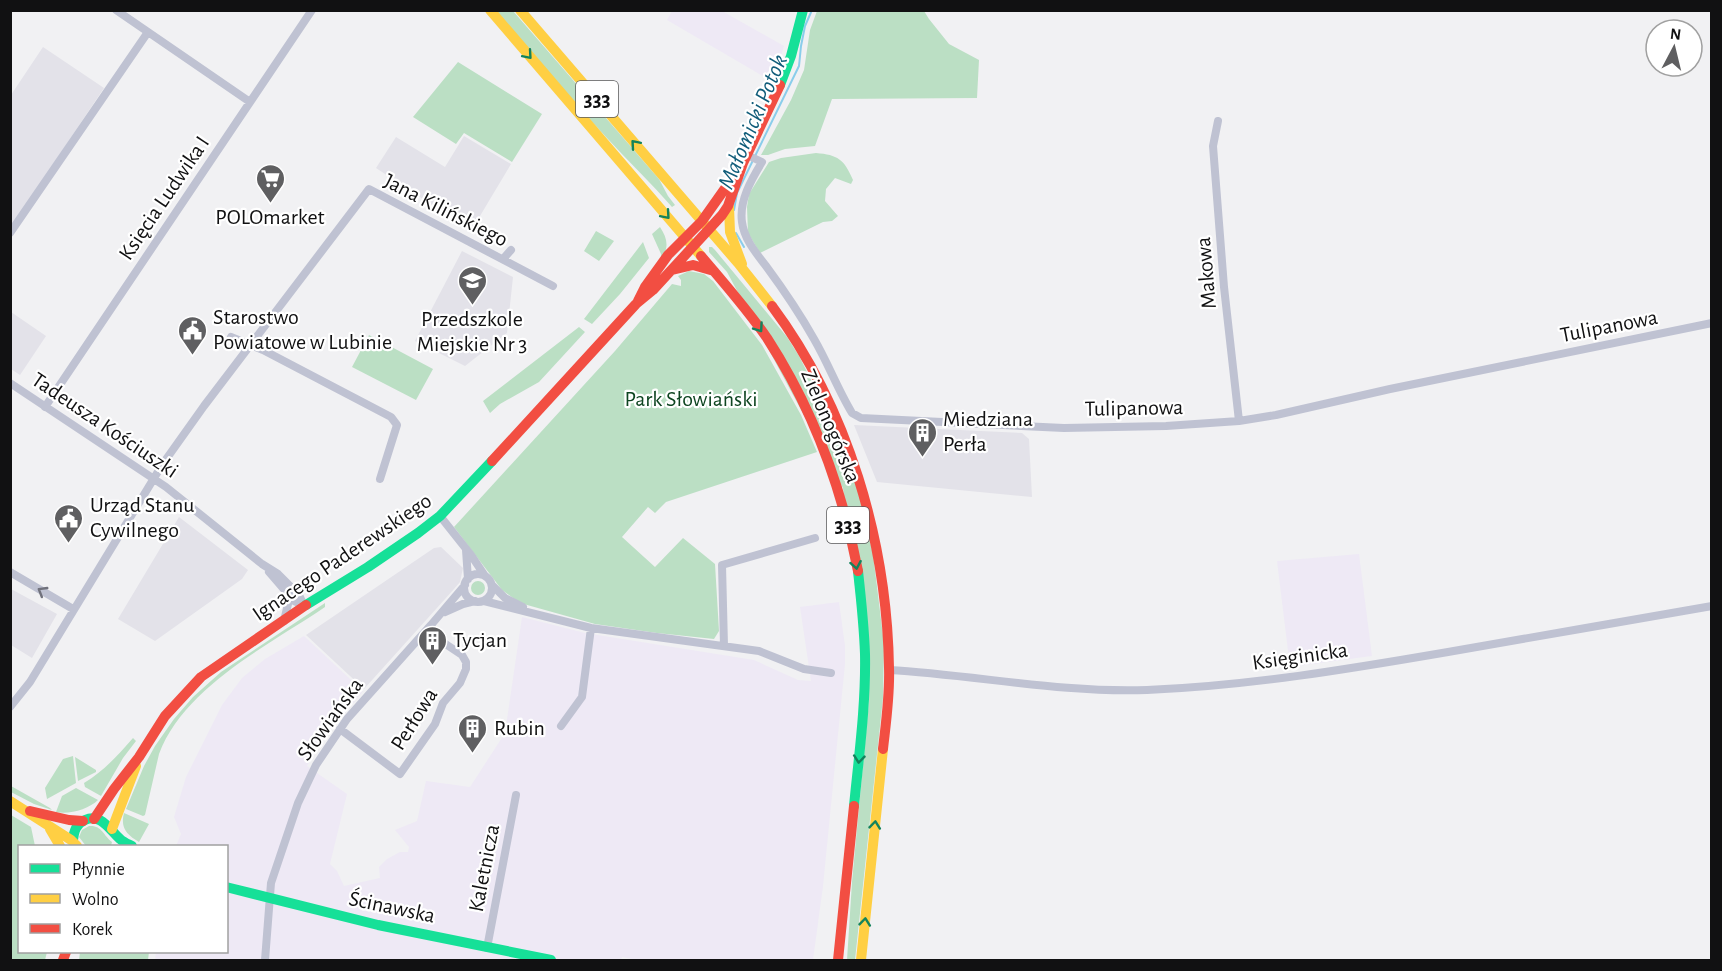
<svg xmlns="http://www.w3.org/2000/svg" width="1722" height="971" viewBox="0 0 1722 971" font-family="'Alegreya Sans',sans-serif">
<rect width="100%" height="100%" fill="#f1f1f3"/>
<path fill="#e3e2e9" d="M43 47 104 88 11 227V95Z
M464 136 511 164 471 231 376 168 396 137 445 167Z
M462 251 513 277 507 333 465 366 415 341Z
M11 312 46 336 20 375 11 369Z
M854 425 1022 433 1029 439 1032 497 877 482Z
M179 517 248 570 242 579 155 641 118 619Z
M441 547 463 568 460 582 454 589 364 689 306 635 434 548Z
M11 589 57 614 32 658 11 645Z"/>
<path fill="#eee9f5" d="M672 11H722L784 46 773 82 667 20Z
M1359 554 1372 656 1290 667 1277 561Z
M839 602 845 646V664L823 886 813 960H637L622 957 621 960H155L156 952H226V846H176L181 834 174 817 186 777 222 705 242 678 265 659 304 636 363 691 325 737 307 766 347 794 330 864 337 871 344 886 380 878 379 867 387 859 400 852H408L409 847 395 830 417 821 426 781 470 787 505 733 522 617 585 633 754 660 798 680 811 681 800 607Z"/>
<path fill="#bbdfc4" d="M493 11H513L659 179 668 196 675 205 672 207C651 183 628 161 606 137 568 96 531 53 493 11Z
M817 11H924L929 19 949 44 979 60 977 98 832 99 815 146 785 149 768 155H761L791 100 804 70 810 30Z
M458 62 542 114 512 162 464 133 456 144 413 117Z
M816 153C838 155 844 159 853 180L851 184 835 178 826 189 825 201 838 216 832 221 823 222 760 253 748 233 747 207 749 194 769 162 781 158Z
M660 227C668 239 669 248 661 260V254L652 234Z
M596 231 614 241 599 261 584 251Z
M643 242 649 258 620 294 592 324 584 319Z
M709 247H712L715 250 787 337 799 356 836 429 858 490 873 554 884 644 883 698 855 960H847L852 882 869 701 843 488 727 272 709 252Z
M689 271 704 274 713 281 762 345 801 415 817 452 666 502 655 513 648 507 622 537 655 567 683 538 715 564 719 631 714 639 657 633 595 624 520 603 502 590 454 527 615 351 672 284 681 286V280L678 276Z
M579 327 585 332 539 382 500 404 490 413 483 401Z
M369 335 433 369 416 400 352 367Z
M471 588a7 7 0 1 1 14 0a7 7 0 1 1-14 0Z
M325 603V607C269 645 184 687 159 754L145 815 143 816 126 809 144 766 155 746 174 719 193 697 221 672Z
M133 738 136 741 123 758 101 796 85 787 84 783C104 771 117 756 133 738Z
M73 756 76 783 47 799 45 788 63 759Z
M75 757 96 770V772L78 781Z
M11 786 50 808 52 810 34 804 11 792Z
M76 788 98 800C89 809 69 815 56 812L62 796Z
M124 813 149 824 139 842C127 835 120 828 124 813Z
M11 815 31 827 35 846H20V952H47L45 960H11Z
M89 826C102 825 103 835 112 842L111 846H86L79 837 82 830Z
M80 952H149L148 960H79Z"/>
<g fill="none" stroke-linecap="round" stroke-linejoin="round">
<path stroke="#8acdeb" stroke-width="2" d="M734 210 737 193 799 66 801 46 805 26 812 10
M736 233 744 247"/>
<path stroke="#bfc2d2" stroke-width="8" d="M116 10 250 102
M1218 121 1213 146 1224 287 1239 421
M747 155 762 162C751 180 739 201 742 222 744 239 756 253 766 266 783 289 800 314 814 339 828 363 838 390 852 413L861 418 1064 428 1166 426 1239 421 1276 415 1390 389 1712 323
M10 233 148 32
M503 259 511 250
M231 337 263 350 391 417 397 425 380 479
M10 383 166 487 262 564 278 574 299 595 304 606
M45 407 312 10
M440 516 471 555 485 576
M466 550 468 579
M10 572 73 609
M269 572 294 601 304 606
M464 588a14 14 0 1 1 28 0a14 14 0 1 1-28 0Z
M492 585 505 598 523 607
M484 601 591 628 759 651 804 669 831 673
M445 612 463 604 475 601
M284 621 288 604 287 594
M724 646 722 565 815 538
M889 670C976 675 1060 693 1147 690 1248 686 1349 669 1448 652 1536 636 1624 622 1712 606
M10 707 30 682 162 465 204 406 369 189 553 286
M561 726 582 697 591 628
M340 729 400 774 435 724 443 703 460 683 466 669V662L462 655 426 631
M487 948 516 795
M265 960 271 883 298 803 316 765 347 719 431 625 465 585"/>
<path stroke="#16e098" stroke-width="10" d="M780 85 791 56 803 10
M306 605 368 567 418 533 440 516 492 461
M854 806C859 755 866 704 865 654 864 626 861 598 858 571
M73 840C74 831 76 824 85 820 101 813 109 829 120 839 123 842 128 844 132 846
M226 887 378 925 551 960"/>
<path stroke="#ffcf43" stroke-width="10" d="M490 10 701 256
M520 10 738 263 772 306
M729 207 730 232 742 264
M10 801 71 840 77 846
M50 829 60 846
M112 829 136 766
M861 960 883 749"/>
<path stroke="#f24e42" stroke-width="10" d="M701 256C724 283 747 309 767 338 813 409 842 488 858 571
M672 270 693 265 714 271
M638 301 645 287 668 255 702 221 736 173
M772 306C848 408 887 541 889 668 890 695 886 722 883 749
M492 461 636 304 653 290 722 215 728 206 743 163 780 85
M30 811 69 820 83 821
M94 819 114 789 139 757 165 716 201 677 306 605
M63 960 66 952
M838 960 854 806"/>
</g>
<defs><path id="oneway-chevron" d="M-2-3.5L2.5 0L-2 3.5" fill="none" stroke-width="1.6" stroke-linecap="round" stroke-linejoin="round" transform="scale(1.5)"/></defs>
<g stroke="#14835c">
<use href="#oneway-chevron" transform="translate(528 55) rotate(49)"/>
<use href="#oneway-chevron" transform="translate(635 144) rotate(-131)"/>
<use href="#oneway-chevron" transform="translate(666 215) rotate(49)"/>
<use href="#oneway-chevron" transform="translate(759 328) rotate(55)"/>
<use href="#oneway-chevron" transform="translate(856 565) rotate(80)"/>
<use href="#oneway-chevron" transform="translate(859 759) rotate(96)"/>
<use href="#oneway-chevron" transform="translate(875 825) rotate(-84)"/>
<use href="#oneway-chevron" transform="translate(865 922) rotate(-84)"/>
</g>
<use stroke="#71727c" href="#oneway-chevron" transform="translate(42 591) rotate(-149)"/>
<defs>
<symbol id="supermarket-pin" viewBox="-11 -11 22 30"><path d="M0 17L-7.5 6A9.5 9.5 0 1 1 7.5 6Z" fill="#5f5f61" stroke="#fff"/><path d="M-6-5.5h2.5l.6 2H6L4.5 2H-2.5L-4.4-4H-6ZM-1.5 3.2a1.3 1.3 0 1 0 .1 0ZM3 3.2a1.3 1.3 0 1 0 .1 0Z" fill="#fff"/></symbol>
<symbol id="school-pin" viewBox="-11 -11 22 30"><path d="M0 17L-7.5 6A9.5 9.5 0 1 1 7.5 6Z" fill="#5f5f61" stroke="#fff"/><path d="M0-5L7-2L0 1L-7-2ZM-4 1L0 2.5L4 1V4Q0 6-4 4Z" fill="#fff"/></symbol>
<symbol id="civic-pin" viewBox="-11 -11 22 30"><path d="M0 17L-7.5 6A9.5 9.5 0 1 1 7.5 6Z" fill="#5f5f61" stroke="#fff"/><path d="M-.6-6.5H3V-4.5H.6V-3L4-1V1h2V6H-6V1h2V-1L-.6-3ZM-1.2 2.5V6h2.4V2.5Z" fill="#fff"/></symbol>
<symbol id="building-pin" viewBox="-11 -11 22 30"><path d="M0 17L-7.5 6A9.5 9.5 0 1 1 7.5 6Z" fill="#5f5f61" stroke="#fff"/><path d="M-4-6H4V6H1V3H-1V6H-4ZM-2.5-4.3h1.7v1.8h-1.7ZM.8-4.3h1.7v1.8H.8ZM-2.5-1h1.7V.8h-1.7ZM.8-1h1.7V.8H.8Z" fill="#fff"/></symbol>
</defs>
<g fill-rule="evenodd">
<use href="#supermarket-pin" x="254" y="162" width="33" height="45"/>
<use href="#school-pin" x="456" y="264" width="33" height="45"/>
<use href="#civic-pin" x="176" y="314" width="33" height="45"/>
<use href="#building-pin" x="906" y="416" width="33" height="45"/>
<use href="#civic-pin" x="52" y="502" width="33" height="45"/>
<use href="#building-pin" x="416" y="624" width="33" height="45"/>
<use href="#building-pin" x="456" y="712" width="33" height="45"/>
</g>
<g text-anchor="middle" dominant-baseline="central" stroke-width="4.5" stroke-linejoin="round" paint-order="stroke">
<g fill="#fff" stroke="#585859" stroke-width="1.5">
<rect x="576" y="81" width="42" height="36" rx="4.5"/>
<rect x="827" y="507" width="42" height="36" rx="4.5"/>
</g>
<g font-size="21" font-weight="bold" fill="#111112">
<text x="597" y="99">333</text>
<text x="848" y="525">333</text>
</g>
<g font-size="22" fill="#111112" stroke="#fff">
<text transform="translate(164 198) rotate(-56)">Księcia Ludwika I</text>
<text transform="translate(446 210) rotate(27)">Jana Kilińskiego</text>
<text transform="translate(1206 273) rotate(-95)">Makowa</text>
<text transform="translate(1609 326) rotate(-11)">Tulipanowa</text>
<text transform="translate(1134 408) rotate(-1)">Tulipanowa</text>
<text transform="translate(105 425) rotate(34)">Tadeusza Kościuszki</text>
<text transform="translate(831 426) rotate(67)">Zielonogórska</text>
<text transform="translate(342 557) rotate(-34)">Ignacego Paderewskiego</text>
<text transform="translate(1300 656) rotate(-8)">Księginicka</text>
<text transform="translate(330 719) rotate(-54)">Słowiańska</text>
<text transform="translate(414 719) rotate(-58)">Perłowa</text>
<text transform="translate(484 868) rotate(-79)">Kaletnicza</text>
<text transform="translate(392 907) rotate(12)">Ścinawska</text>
</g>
<g font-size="22" fill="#111112" stroke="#fff" text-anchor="start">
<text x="270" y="217" text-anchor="middle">POLOmarket</text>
<text x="213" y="317">Starostwo<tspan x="213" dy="25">Powiatowe w Lubinie</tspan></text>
<text x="472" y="319" text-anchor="middle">Przedszkole<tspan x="472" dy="25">Miejskie Nr 3</tspan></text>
<text x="943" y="419">Miedziana<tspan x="943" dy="25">Perła</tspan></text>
<text x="90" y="505">Urząd Stanu<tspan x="90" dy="25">Cywilnego</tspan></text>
<text x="453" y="640">Tycjan</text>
<text x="494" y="728">Rubin</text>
</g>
<g font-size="22" fill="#0e4521" stroke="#fff">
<text x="691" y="399">Park Słowiański</text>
</g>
<g font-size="24" font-style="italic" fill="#115d7a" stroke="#fff">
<text transform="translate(753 122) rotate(-67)">Małomicki Potok</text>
</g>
</g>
<rect width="1722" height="971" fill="none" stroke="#111112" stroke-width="24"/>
<rect x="18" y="845" width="210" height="108" fill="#ffffff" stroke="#a0a0a0" stroke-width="1.5"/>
<rect x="30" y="864" width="30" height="9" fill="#16e098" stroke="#a0a0a0" stroke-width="1.5"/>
<text x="72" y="875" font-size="18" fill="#111112">Płynnie</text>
<rect x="30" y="894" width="30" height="9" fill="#ffcf43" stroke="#a0a0a0" stroke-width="1.5"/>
<text x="72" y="905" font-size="18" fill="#111112">Wolno</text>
<rect x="30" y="924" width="30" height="9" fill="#f24e42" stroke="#a0a0a0" stroke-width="1.5"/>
<text x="72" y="935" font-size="18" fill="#111112">Korek</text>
<g transform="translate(1674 48) rotate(7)"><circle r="28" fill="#ffffff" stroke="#a0a0a0" stroke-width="1.5"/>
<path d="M0-4.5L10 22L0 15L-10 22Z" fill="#5f5f61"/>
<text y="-9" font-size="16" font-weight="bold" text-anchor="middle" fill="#111112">N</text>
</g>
</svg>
